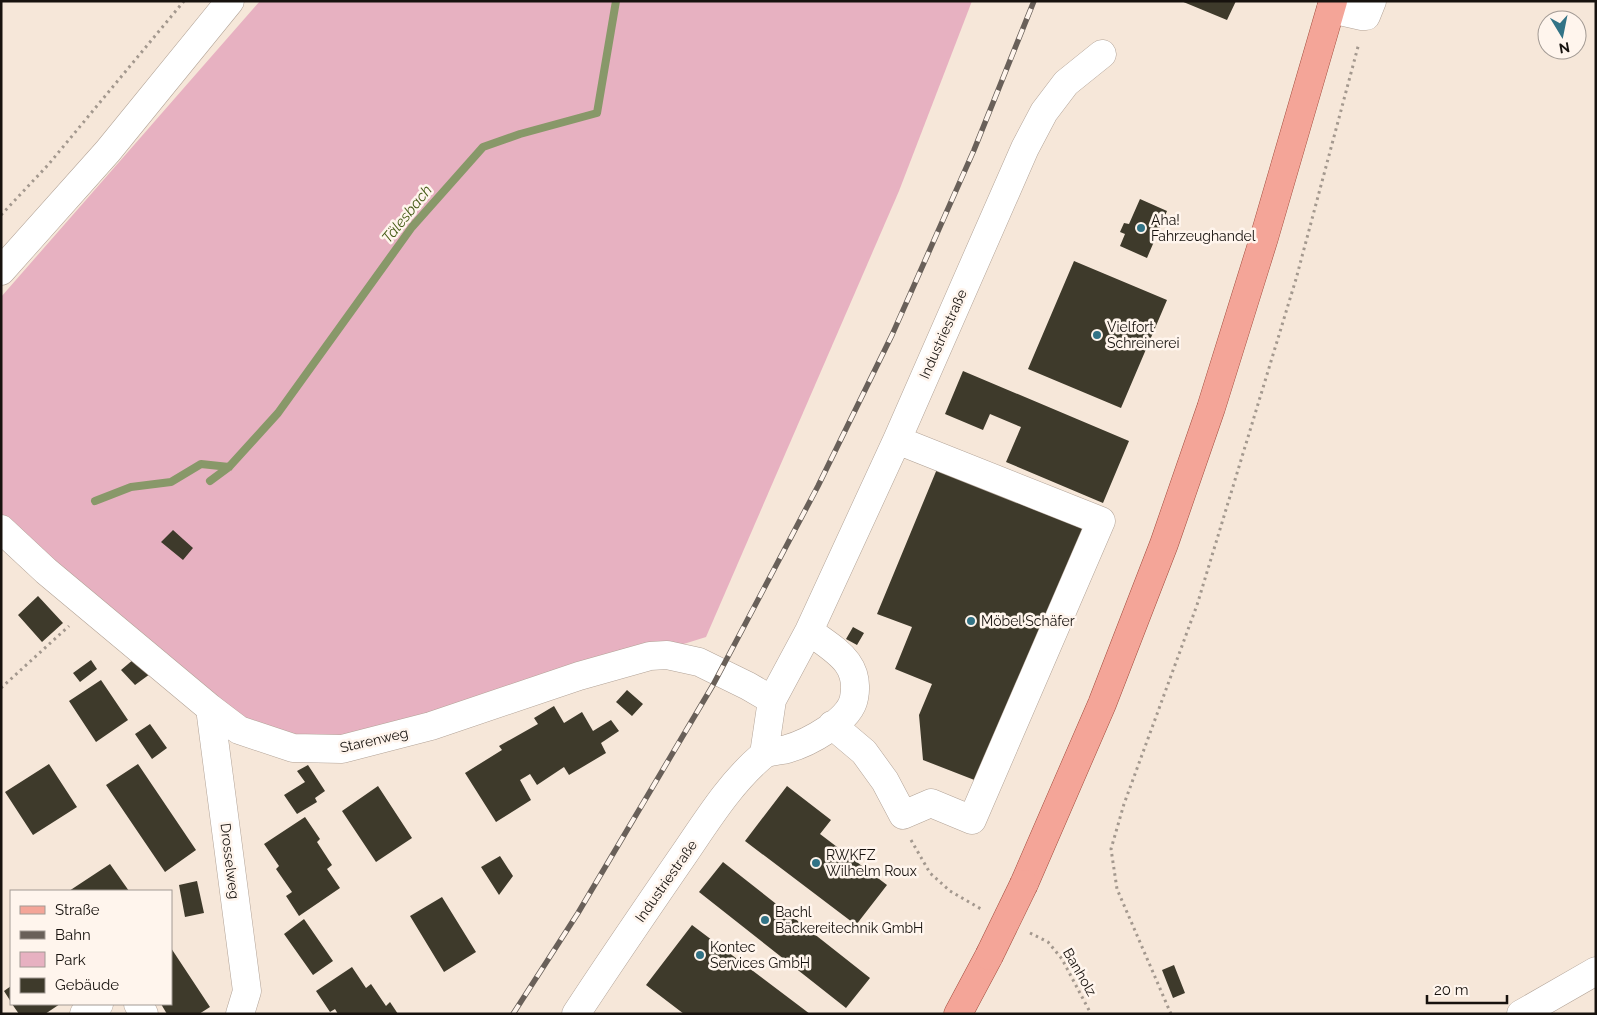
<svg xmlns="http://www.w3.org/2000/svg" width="1597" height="1015" viewBox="0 0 1597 1015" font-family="Raleway,sans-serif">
<rect width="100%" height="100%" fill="#f6e7d9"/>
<path fill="#e7b1c1" d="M260 1H972L899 191 706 637 342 751 237 731 1 516V297Z"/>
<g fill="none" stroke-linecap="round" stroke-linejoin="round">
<path stroke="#889869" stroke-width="8" d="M210 481 229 467 278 413 412 227 483 147 520 134 597 113 616 1
M95 501 131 487 171 482 201 464 229 467"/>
</g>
<path fill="#3e3a2b" d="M1181 1H1236L1227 20Z
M1140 199 1167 211 1147 258 1120 246 1125 234 1120 232 1124 223 1129 224Z
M1074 261 1167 300 1121 408 1028 369Z
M963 371 1129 441 1103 503 1006 462 1021 427 990 414 983 430 945 414Z
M937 469 1086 530 977 781 923 760 919 715 932 684 895 669 912 627 877 614Z
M173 530 193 548 183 560 161 542Z
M38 596 63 623 42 642 18 615Z
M853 627 864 633 857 645 846 639Z
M134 659 150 674 135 685 121 670Z
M91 660 97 669 80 682 73 673Z
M101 680 128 720 96 742 69 701Z
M627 690 643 704 632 716 616 702Z
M554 706 564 723 582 712 593 731 611 720 619 731 601 743 606 753 569 775 564 767 537 785 530 774 520 780 531 800 496 822 465 773 502 750 499 746 538 724 534 718Z
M150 724 167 748 152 759 135 734Z
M49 764 77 807 33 835 5 792Z
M138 764 196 850 165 872 106 785Z
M308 765 325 791 315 798 317 802 297 814 284 795 305 782 297 771Z
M378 786 412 838 376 862 342 811Z
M787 786 831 820 820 834 887 885 856 925 745 841Z
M305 817 320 839 317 842 332 865 327 869 340 888 299 916 286 896 292 892 276 869 279 866 264 844Z
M500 856 513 876 499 895 481 867Z
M723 862 870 978 846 1008 699 892Z
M110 864 129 891H69Z
M197 881 204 913 185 917 179 885Z
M442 897 476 952 444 972 410 916Z
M304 919 333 961 313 975 284 934Z
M692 925 810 1014H684L646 985Z
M171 948 210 1007 199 1014H167L161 1004H171Z
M1174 965 1185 993 1173 998 1162 970Z
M352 967 366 988 371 984 386 1006 390 1002 398 1014H338L335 1009 330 1012 316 991Z
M11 986V1002L4 991Z
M12 1004H60L45 1014H19Z"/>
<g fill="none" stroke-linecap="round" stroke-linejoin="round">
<defs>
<path id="minor" d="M1331 9 1362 16H1366L1372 1
M1 271 108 151 230 1
M1 529 46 571 210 708 239 730 293 748 342 749 431 726 579 676 650 656 667 655 699 662 748 686 772 700
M210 708 247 991 240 1014
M832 725 864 752 885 781 903 815 931 803 972 820 1101 521 897 440
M764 754 772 700 809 631 897 440 1025 148 1044 112 1066 83 1102 54
M138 1004 144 1014
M84 1014 99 1004
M576 1014C610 962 645 911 680 860 705 824 728 785 762 756 768 751 780 751 787 749 808 743 850 721 854 698 861 662 834 650 809 631
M1521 1014 1596 971"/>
<path id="major" d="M1024 884 1102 704 1164 544 1211 408 1264 238 1333 1
M958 1014 989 956"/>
</defs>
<use href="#minor" stroke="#b2a397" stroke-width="29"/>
<use href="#major" stroke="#a14b3c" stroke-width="29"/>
<path stroke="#a3988e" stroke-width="3" stroke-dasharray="2.5 4" stroke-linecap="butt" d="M1 215 48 165 184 1
M1 688 69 626
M911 840 930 873 950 891 981 909
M1030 933 1048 942 1062 959 1091 1014
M1171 1014 1117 889 1111 849 1124 804 1197 605 1296 279 1359 43"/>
<use href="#minor" stroke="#fff" stroke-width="28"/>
<use href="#major" stroke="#f4a598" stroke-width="28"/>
<defs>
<path id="rail" d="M513 1014 578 913 713 685 818 486 892 335 974 150 1034 1"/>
</defs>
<use href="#rail" stroke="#696059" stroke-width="5.5"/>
<use href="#rail" stroke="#fff5ed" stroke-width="4" stroke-dasharray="11" stroke-linecap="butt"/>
<defs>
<path id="major-bridge" d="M989 956 1024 884"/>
</defs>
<use href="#major-bridge" stroke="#a14b3c" stroke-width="29" stroke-linecap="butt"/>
<use href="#major-bridge" stroke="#f4a598" stroke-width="28"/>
</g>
<g fill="#327386" stroke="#fff5ed" stroke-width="2">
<circle cx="1141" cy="228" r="5"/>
<circle cx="1097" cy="335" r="5"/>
<circle cx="971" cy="621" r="5"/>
<circle cx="816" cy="863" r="5"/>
<circle cx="765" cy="920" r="5"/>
<circle cx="700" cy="955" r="5"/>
</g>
<g text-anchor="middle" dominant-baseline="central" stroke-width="5" stroke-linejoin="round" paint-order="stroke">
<g font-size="14" fill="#17120e" stroke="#fff5ed" text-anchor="start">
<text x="1151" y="220">Aha!<tspan x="1151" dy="16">Fahrzeughandel</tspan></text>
<text x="1107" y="327">Vielfort<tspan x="1107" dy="16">Schreinerei</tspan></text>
<text x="981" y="621">Möbel Schäfer</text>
<text x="826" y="855">RWKFZ<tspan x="826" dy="16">Wilhelm Roux</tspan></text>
<text x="775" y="912">Bachl<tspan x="775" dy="16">Bäckereitechnik GmbH</tspan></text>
<text x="710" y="947">Kontec<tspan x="710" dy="16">Services GmbH</tspan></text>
</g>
<g font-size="14" fill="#17120e" stroke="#fff5ed">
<text transform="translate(943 334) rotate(-66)">Industriestraße</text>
<text transform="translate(374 740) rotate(-13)">Starenweg</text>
<text transform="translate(230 861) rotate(83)">Drosselweg</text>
<text transform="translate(666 881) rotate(-55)">Industriestraße</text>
<text transform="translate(1080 972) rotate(60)">Banholz</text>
</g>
<g font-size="15" font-style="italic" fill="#465c17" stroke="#fff5ed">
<text transform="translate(407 214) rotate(-51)">Tälesbach</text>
</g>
</g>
<rect width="1597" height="1015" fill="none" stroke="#17120e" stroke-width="5"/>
<rect x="10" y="890" width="162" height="115" fill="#fff5ed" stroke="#a29a94"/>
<rect x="20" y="906" width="25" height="8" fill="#f4a598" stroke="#a29a94"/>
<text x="55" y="915" font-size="15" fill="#17120e">Straße</text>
<rect x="20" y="931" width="25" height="8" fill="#696059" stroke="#a29a94"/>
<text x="55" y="940" font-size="15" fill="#17120e">Bahn</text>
<rect x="20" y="952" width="25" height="15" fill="#e7b1c1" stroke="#a29a94"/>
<text x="55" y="965" font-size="15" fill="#17120e">Park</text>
<rect x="20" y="978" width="25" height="15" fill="#3e3a2b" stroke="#a29a94"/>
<text x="55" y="990" font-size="15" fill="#17120e">Gebäude</text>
<g transform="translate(1562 35) rotate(170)"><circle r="24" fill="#fff5ed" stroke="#a29a94"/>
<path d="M0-4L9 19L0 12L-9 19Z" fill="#327386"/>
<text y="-8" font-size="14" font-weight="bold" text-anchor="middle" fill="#17120e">N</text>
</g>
<path d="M1427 995v8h80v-8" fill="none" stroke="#17120e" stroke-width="2.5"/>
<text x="1434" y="995" font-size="15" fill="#17120e" stroke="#fff5ed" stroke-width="4" paint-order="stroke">20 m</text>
</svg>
